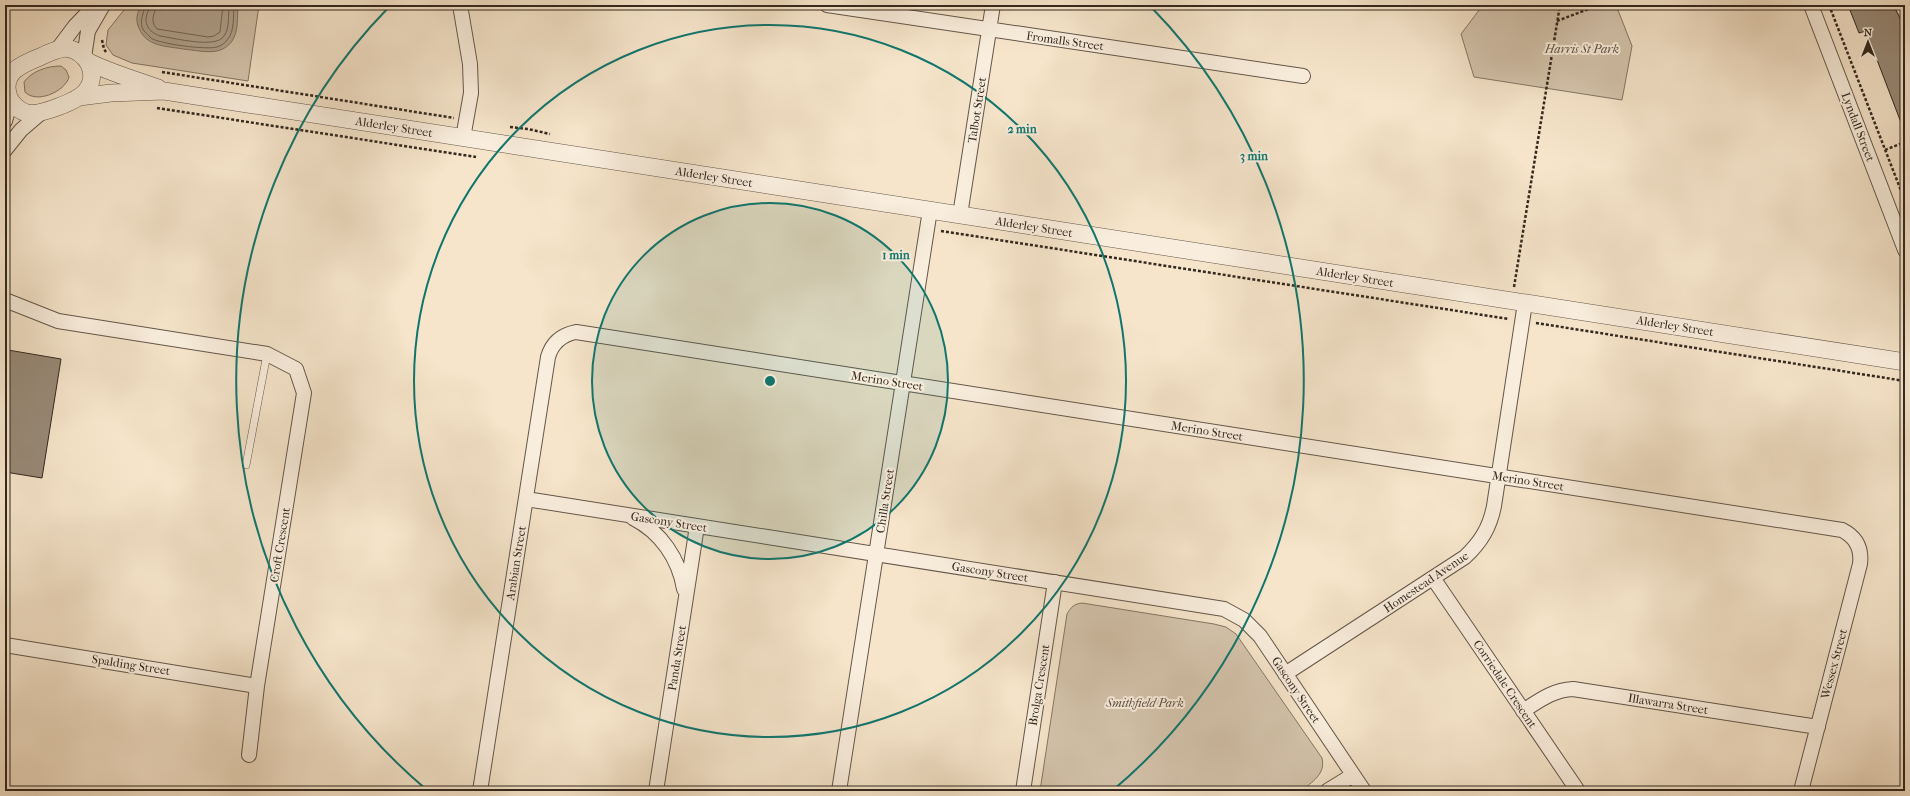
<svg xmlns="http://www.w3.org/2000/svg" width="1910" height="796" viewBox="0 0 1910 796" font-family="'IM FELL French Canon',serif">
<rect width="100%" height="100%" fill="#f6e5cb"/>
<filter id="stains"><feTurbulence type="fractalNoise" baseFrequency=".005" numOctaves="4"/><feColorMatrix values="0 0 0 0 .2 0 0 0 0 .09 0 0 0 0 .02 0 0 0 .5 -.17"/></filter>
<radialGradient id="worn" r=".72"><stop offset=".6" stop-color="#630" stop-opacity="0"/><stop offset="1" stop-color="#630" stop-opacity=".3"/></radialGradient>
<path fill="#d5c5ae" stroke="#847666" d="M128 5H259L248 81 132 63 113 55 106 45 108 30Z
M1483 5H1616L1632 46 1622 100 1474 77 1461 34Z
M61 66 66 70 69 77C65 92 36 104 25 92L24 82C32 71 47 66 61 66Z
M1082 603 1214 624 1226 627 1236 634 1322 758C1326 774 1312 782 1301 791H1040L1067 614C1071 607 1074 604 1082 603Z"/>
<path fill="#b3a591" stroke="#7f7363" d="M142 5H238C237 16 239 31 232 41 229 46 222 50 217 51 206 53 194 50 183 49 167 46 146 47 139 28 135 20 137 12 142 5Z"/>
<g fill="none" stroke-linecap="round" stroke-linejoin="round">
<path stroke="#726658" stroke-width="1" d="M145 5C144 14 138 22 144 31 146 33 149 36 151 38 159 44 207 50 217 47 221 46 225 43 227 40 235 32 233 16 234 5
M150 5C150 9 148 11 147 14 143 25 151 33 160 36 174 38 216 49 224 36 230 28 228 14 229 5
M156 5C155 15 149 20 157 29L208 37 214 36 220 32 223 5"/>
</g>
<path fill="#988a78" stroke="#32281f" d="M1848 5H1893L1901 20 1905 23V133L1866 31 1859 33Z
M8 350 61 359 42 478 5 472V368Z"/>
<g fill="none" stroke-linecap="round" stroke-linejoin="round">
<defs>
<path id="service" d="M1898 5 1905 18
M246 465 267 354"/>
<path id="minor" d="M460 5 470 64 471 93 463 138
M827 5 1303 76
M1811 5 1905 250
M57 50 75 26 95 5
M84 57 88 31 102 7
M5 121 9 107V97
M5 150 21 130 42 112
M960 215 993 5
M5 300 58 321 267 354 296 369 304 393 257 686 249 755
M526 499 1224 609 1244 620 1260 636 1364 791
M633 518C661 532 679 559 684 589
M1433 578 1578 791
M5 645 257 686
M1285 674 1465 557C1481 542 1490 527 1494 506L1525 303
M1523 711C1540 700 1553 690 1573 689L1818 727
M480 791 548 357C552 343 561 335 576 332L1842 530C1856 537 1862 548 1860 564L1801 791
M656 791 697 526
M839 791 930 210
M1023 791 1055 582
M1327 791 1353 775"/>
<path id="tertiary" d="M66 48C86 51 100 73 86 91 78 101 39 116 27 113 19 111 12 104 9 97 0 73 22 64 40 57 48 53 57 49 66 48Z
M87 61C110 73 134 79 158 88
M79 97 111 93 164 91 1905 362"/>
</defs>
<use href="#service" stroke="#63574a" stroke-width="8"/>
<use href="#minor" stroke="#63574a" stroke-width="16"/>
<use href="#tertiary" stroke="#63574a" stroke-width="18"/>
<path stroke="#32281f" stroke-width="2.5" stroke-dasharray="3 2" stroke-linecap="butt" d="M1829 5 1905 201
M1557 21 1599 5
M102 40 104 49 106 52
M162 72 454 118
M157 108 476 157
M510 127 528 129 550 134
M1885 150 1905 142
M941 231 1509 319
M1514 287 1560 5
M1536 323 1905 381"/>
<use href="#service" stroke="#f9eedd" stroke-width="7"/>
<use href="#minor" stroke="#f9eedd" stroke-width="14"/>
<use href="#tertiary" stroke="#f9eedd" stroke-width="17"/>
</g>
<circle cx="770" cy="381" r="178" fill="#0f766e" fill-opacity=".12"/>
<g fill="none" stroke="#0f766e" stroke-width="2">
<circle cx="770" cy="381" r="178"/>
<circle cx="770" cy="381" r="356"/>
<path d="M427 790A534 534 0 0 1 389 7M1151 7A534 534 0 0 1 1113 790"/>
</g>
<g text-anchor="middle" dominant-baseline="central" stroke-width="4" stroke-linejoin="round" paint-order="stroke">
<g font-size="12" fill="#32281f" stroke="#f9eedd">
<text transform="translate(1065 41) rotate(8)">Fromalls Street</text>
<text transform="translate(977 110) rotate(-81)">Talbot Street</text>
<text transform="translate(394 127) rotate(9)">Alderley Street</text>
<text transform="translate(1858 127) rotate(69)">Lyndall Street</text>
<text transform="translate(714 177) rotate(9)">Alderley Street</text>
<text transform="translate(1034 227) rotate(9)">Alderley Street</text>
<text transform="translate(1355 277) rotate(9)">Alderley Street</text>
<text transform="translate(1675 326) rotate(9)">Alderley Street</text>
<text transform="translate(887 381) rotate(9)">Merino Street</text>
<text transform="translate(1207 431) rotate(9)">Merino Street</text>
<text transform="translate(1528 481) rotate(9)">Merino Street</text>
<text transform="translate(885 501) rotate(-81)">Chilla Street</text>
<text transform="translate(669 522) rotate(9)">Gascony Street</text>
<text transform="translate(280 545) rotate(-81)">Croft Crescent</text>
<text transform="translate(516 563) rotate(-81)">Arabian Street</text>
<text transform="translate(990 572) rotate(9)">Gascony Street</text>
<text transform="translate(1426 582) rotate(-34)">Homestead Avenue</text>
<text transform="translate(677 658) rotate(-81)">Panda Street</text>
<text transform="translate(1834 664) rotate(-75)">Wessex Street</text>
<text transform="translate(131 665) rotate(9)">Spalding Street</text>
<text transform="translate(1505 684) rotate(56)">Corriedale Crescent</text>
<text transform="translate(1039 685) rotate(-81)">Brolga Crescent</text>
<text transform="translate(1296 690) rotate(56)">Gascony Street</text>
<text transform="translate(1668 704) rotate(9)">Illawarra Street</text>
</g>
<g font-size="12" font-style="italic" fill="#5b4f43" stroke="#f9eedd">
<text x="1582" y="49">Harris St Park</text>
<text x="1145" y="703">Smithfield Park</text>
</g>
</g>
<circle cx="770" cy="381" r="6" fill="#0f766e" stroke="#f9eedd" stroke-width="2"/>
<g font-size="12" text-anchor="middle" font-weight="bold" fill="#0f766e" stroke="#f9eedd" stroke-width="4" stroke-linejoin="round" paint-order="stroke">
<text x="1022" y="133">2 min</text>
<text x="1254" y="160">3 min</text>
<text x="896" y="259">1 min</text>
</g>
<rect width="1910" height="796" fill="none" stroke="#f6e5cb" stroke-width="20"/>
<rect x="6" y="6" width="1898" height="784" fill="none" stroke="#32281f" stroke-width="2"/>
<rect x="10" y="10" width="1890" height="776" fill="none" stroke="#32281f"/>
<g transform="translate(1868 42)" stroke="#f9eedd" stroke-width="3" paint-order="stroke">
<path d="M0-3L7 15L0 10L-7 15Z" fill="#32281f"/>
<text y="-6" font-size="11" font-weight="bold" text-anchor="middle" fill="#32281f">N</text>
</g>
<rect width="100%" height="100%" filter="url(#stains)"/>
<rect width="100%" height="100%" fill="url(#worn)"/>
</svg>
